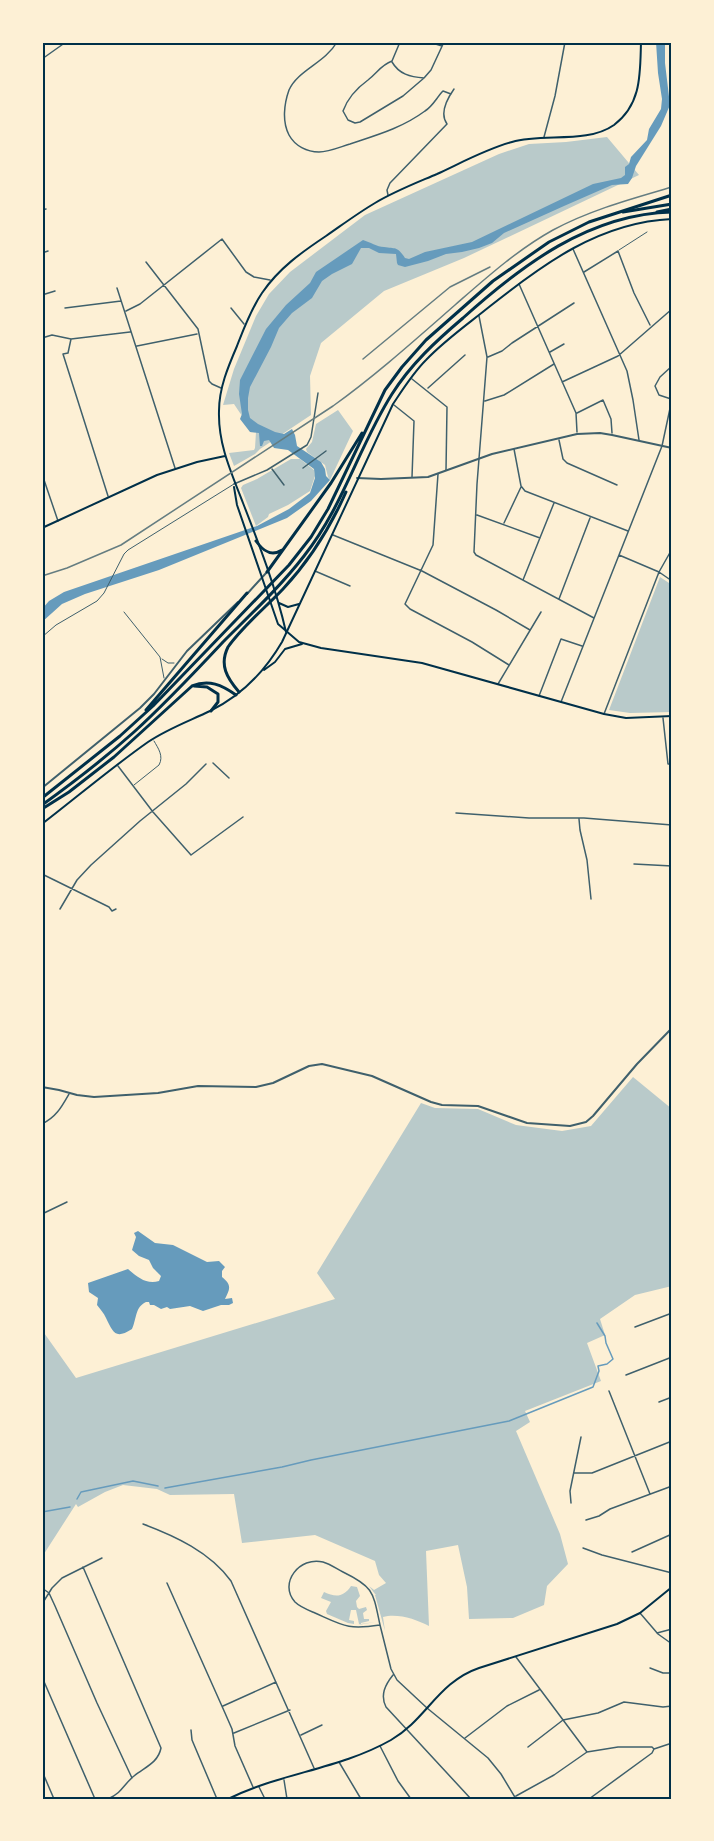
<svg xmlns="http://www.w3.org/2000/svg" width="714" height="1841" viewBox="0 0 714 1841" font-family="'Archivo Narrow',sans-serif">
<rect width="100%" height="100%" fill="#fdf0d5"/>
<path fill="#b9caca" d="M607 137 639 175 464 258 384 291 321 343 310 376 311 415 260 449 255 454 234 466 229 453 254 450 255 448 256 432 240 413 234 404 223 405 234 369 256 316 269 294 290 272 365 215 499 154 529 144 566 142Z
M338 410 353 431 330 480 328 477 325 465 307 452 306 449 312 442 316 424Z
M291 459H300L314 470 315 476 310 491 288 505 269 514 268 517 256 526 241 488 243 485 257 479Z
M660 577 672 585V712L630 713 609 710Z
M633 1077 672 1109V1286L635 1295 600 1319 605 1335 587 1343 601 1381 525 1411 530 1422 516 1431 560 1534 568 1564 547 1586 544 1605 513 1618 469 1619 467 1587 458 1545 426 1551 429 1626C416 1619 397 1613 383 1617L385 1631 375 1595 376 1594H375L369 1586 374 1590 386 1583 379 1575 375 1561 315 1535 242 1543 234 1494 170 1495 157 1489 123 1485 105 1492 78 1507 76 1504 42 1557V1330L76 1378 335 1299 317 1273 421 1103 435 1108 478 1109 516 1125 562 1131 591 1126Z
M351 1586 357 1587 360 1596 356 1601 357 1607 359 1609 366 1607 367 1610 363 1613 364 1619H369V1621L361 1623V1624L375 1622 358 1625 361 1624H359L356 1610H351L349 1620 354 1621V1624L348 1623 327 1614 326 1611 331 1602 321 1598 324 1592C335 1597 343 1598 351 1586Z"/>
<path fill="#669bbc" d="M656 42H665V63L670 105 661 126 636 166 632 178 628 184 612 185 564 206 504 233 492 243 479 248 462 252 446 254 428 261 405 267 398 265 397 263 396 254 379 253 369 248H361L352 264 332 274 322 281 312 298 292 313 279 328 271 347 250 387 248 398V410L250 418 258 424 275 432 284 434 292 429 295 435 297 446 321 462 325 469 326 476 330 480 311 501 287 518 159 570 85 594 62 604 42 622V609L49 601 64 592 257 526 289 509 310 493 315 478 314 469 288 450 274 448 269 440 264 441 262 446H260L259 433 250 432 240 419 242 414 239 394 240 380 266 329 286 305 310 283 316 272 363 240C370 242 377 247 384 247 396 249 397 246 405 258L409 259 425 252 472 242 593 184 621 178 625 175V167L629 164 631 157 647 140 649 129 661 109 662 99 658 73Z
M138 1231 155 1243 173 1245 207 1262 219 1261 225 1267 222 1271V1277C232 1285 230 1289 225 1299L232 1298 233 1303 229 1305H221L203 1311 190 1306 170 1309 167 1307 161 1309 154 1305H150L149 1302H146C135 1307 137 1318 132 1329 115 1340 113 1332 106 1318 104 1313 100 1309 97 1305L98 1298 89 1292 88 1283 128 1269C137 1277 147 1285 159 1281L161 1276 153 1268 149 1260 139 1256 132 1250 136 1237 134 1233Z"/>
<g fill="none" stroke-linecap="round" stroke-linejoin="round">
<path stroke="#669bbc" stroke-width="1.5" d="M165 1488 282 1467 311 1460 509 1421 593 1387 599 1371 598 1366 607 1364 613 1359 606 1343 605 1336 597 1323
M77 1499 81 1492 133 1481 158 1486
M42 1512 70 1507"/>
<path stroke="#3f606c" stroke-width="1" d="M619 250 647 232
M124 612 160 657 164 678
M42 637 56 625 97 601 104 593 124 554 128 550 234 484
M162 659 168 663H174
M134 785 159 765C164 756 158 748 154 741"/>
<path stroke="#3f606c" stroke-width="1.5" d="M303 468 326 451
M272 469 284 485"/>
<path stroke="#3f606c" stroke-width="1.5" d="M337 42C325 63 298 70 289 90 284 104 282 122 289 135 295 146 307 152 319 152 329 152 340 147 350 144 377 135 402 128 425 111 433 106 437 97 443 91L451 94
M400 42 392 61C381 65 377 73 368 80 357 88 348 97 343 111L348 120 355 123 360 122 403 96 424 78 431 70 444 42
M429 42 442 46
M42 59 66 42
M392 62C399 74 410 77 424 78
M544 137 555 96 565 42
M388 195 387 190 390 183 447 124C439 113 447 99 454 89
M42 210 46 209
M573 249 627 371 633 400 639 440
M42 253 48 251
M671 261 672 263
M146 262 198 329 209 381 212 384 221 388
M584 272 618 251 634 293 650 325
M519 284 576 413 577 432
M117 288 175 468
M42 295 55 291
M65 308 121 301
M231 308 244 324
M126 311 140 304 222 239 246 272 254 277 270 280
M479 316 487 357 477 484 474 552 476 555 594 618
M42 338 52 335 71 339 130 332
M71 339 68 353 63 354 108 496
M137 346 197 334
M550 352 564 344
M488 357 502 351 512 343 574 303
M412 379 447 407 446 470
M562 382 618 356 672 309
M428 388 465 355
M671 399 659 395 655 386 660 377 672 366
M485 401 504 395 554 364
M394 405 414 421 412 477
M577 413 603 400 611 419 612 433
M559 440 563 459 567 463 617 485
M514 449 521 486 525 491 628 531
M42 474 58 521
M438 474 433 545 405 604 410 609 472 642 509 665
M234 484 267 470 307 445 311 437 318 393
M477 515 540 538
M504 523 521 487
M333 535 422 571 496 610 530 630
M619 555 659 572 672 581
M315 571 350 586
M523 580 554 503
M559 599 590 518
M498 684 541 612
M539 696 561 639 582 646
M561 702 662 446 672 399
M604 714 659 572 672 549
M663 718 668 764H672
M213 763 229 778
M118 766 153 812 191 855 243 817
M456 813 529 818H584L672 825
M579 819 580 830 587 860 591 899
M634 864 672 866
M42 874 109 907 112 911 116 909
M60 909 77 880 91 865 140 821 186 784 206 764
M42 1124C56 1117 61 1108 69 1094
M42 1214 67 1202
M635 1327 672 1313
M626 1375 672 1357
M609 1391 650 1494
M659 1402 672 1397
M574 1473H592L672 1441
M571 1503 570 1491 581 1437
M586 1520 599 1516 610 1509 672 1486
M143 1524C175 1536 210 1552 231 1581L314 1768
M583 1548 602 1555 672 1573
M632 1552 672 1534
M83 1567 161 1748C158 1763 145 1767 134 1776 123 1785 123 1792 108 1799
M167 1583 225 1713 232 1729 235 1746 253 1787
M42 1588 49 1593 55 1606 97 1703 132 1778
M42 1604 52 1588 62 1578 102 1558
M640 1613 658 1634 672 1644
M380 1625C373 1592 374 1587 343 1572 337 1569 330 1564 323 1562 300 1556 278 1583 295 1602 300 1607 308 1610 315 1613 344 1626 348 1630 380 1625L391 1669 397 1680 427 1708 488 1758 501 1774 516 1799
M657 1633 672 1629
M516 1657 587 1752
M650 1668 663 1673H672
M393 1675C385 1685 380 1695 386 1707L471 1799
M42 1677 95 1799
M223 1706 276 1682
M191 1730 192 1740 217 1799
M234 1733 290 1710
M301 1735 322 1725
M465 1738 507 1706 539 1690
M380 1746 398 1781 411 1799
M528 1747 563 1720 598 1713 624 1702 663 1707 672 1706
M339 1762 361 1799
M42 1771 54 1799
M284 1780 287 1799
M259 1787 265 1799
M516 1796 554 1775 587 1752 618 1747H652L654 1749 672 1743
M589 1799 652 1753 654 1749"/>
<path stroke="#3f606c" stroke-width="2" d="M357 478 381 479 428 477 492 454 577 434 600 433 612 435 672 448
M247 594 267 572
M42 788 140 708 154 694 187 651 238 602
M42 1087 59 1090 77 1095 94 1097 158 1093 198 1086 256 1087 273 1083 309 1066 322 1064 372 1076 431 1102 442 1105 478 1106 527 1123 570 1126 586 1122 593 1116 637 1064 672 1028"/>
<path stroke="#003049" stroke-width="2" d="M234 487 237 505 278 624 299 642 321 648 422 663 604 714 626 718 672 716
M42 528 157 475 197 462 225 456
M279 603 288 607 299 604
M286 632C276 588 259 544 243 503 231 472 218 444 219 411 219 388 228 367 237 346 244 328 251 309 262 293 279 268 302 252 326 236 342 225 358 213 375 203 395 191 416 183 437 174 461 163 486 149 512 142 544 133 587 144 614 125 642 104 640 73 641 42
M264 670 275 662 285 649 302 644
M42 824C77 797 111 768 148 742 167 729 189 721 210 711 241 696 265 671 282 642L393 404C403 389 413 373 426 360 445 340 468 324 489 307 543 264 600 222 672 219
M228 1799C280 1773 340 1769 391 1740 426 1720 438 1682 479 1668L617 1624 640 1613 672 1587"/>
<path stroke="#003049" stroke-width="3" d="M623 212 672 204
M657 212 672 209"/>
<path stroke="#003049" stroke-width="3" d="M256 541C263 551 271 557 282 550
M267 572 331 483 362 433
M194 686 207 687 218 694V702L211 711
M239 692C227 678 219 665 228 647 243 626 265 608 283 589 310 560 330 528 346 492
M146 710 247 593
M42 798 120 736 153 706 289 565 311 537 328 509 385 390 402 367 426 340 493 281 549 242 589 222 672 195
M42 805C74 782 105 758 134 732 165 704 194 673 223 642 251 614 280 587 304 556 343 507 359 446 392 394 411 364 436 341 463 318 522 265 589 214 672 212
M42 809 69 792 114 757 192 686C209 679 222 685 236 695"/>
<path stroke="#657d81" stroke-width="1.5" d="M363 359 450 287 490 267
M42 576 67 568 121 545 333 406C376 375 415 340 455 305 486 278 517 250 553 230 590 210 631 199 672 187"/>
</g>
<rect width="714" height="1841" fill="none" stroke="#fdf0d5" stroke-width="87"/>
<rect x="44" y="44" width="626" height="1754" fill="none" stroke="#003049" stroke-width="2"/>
</svg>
